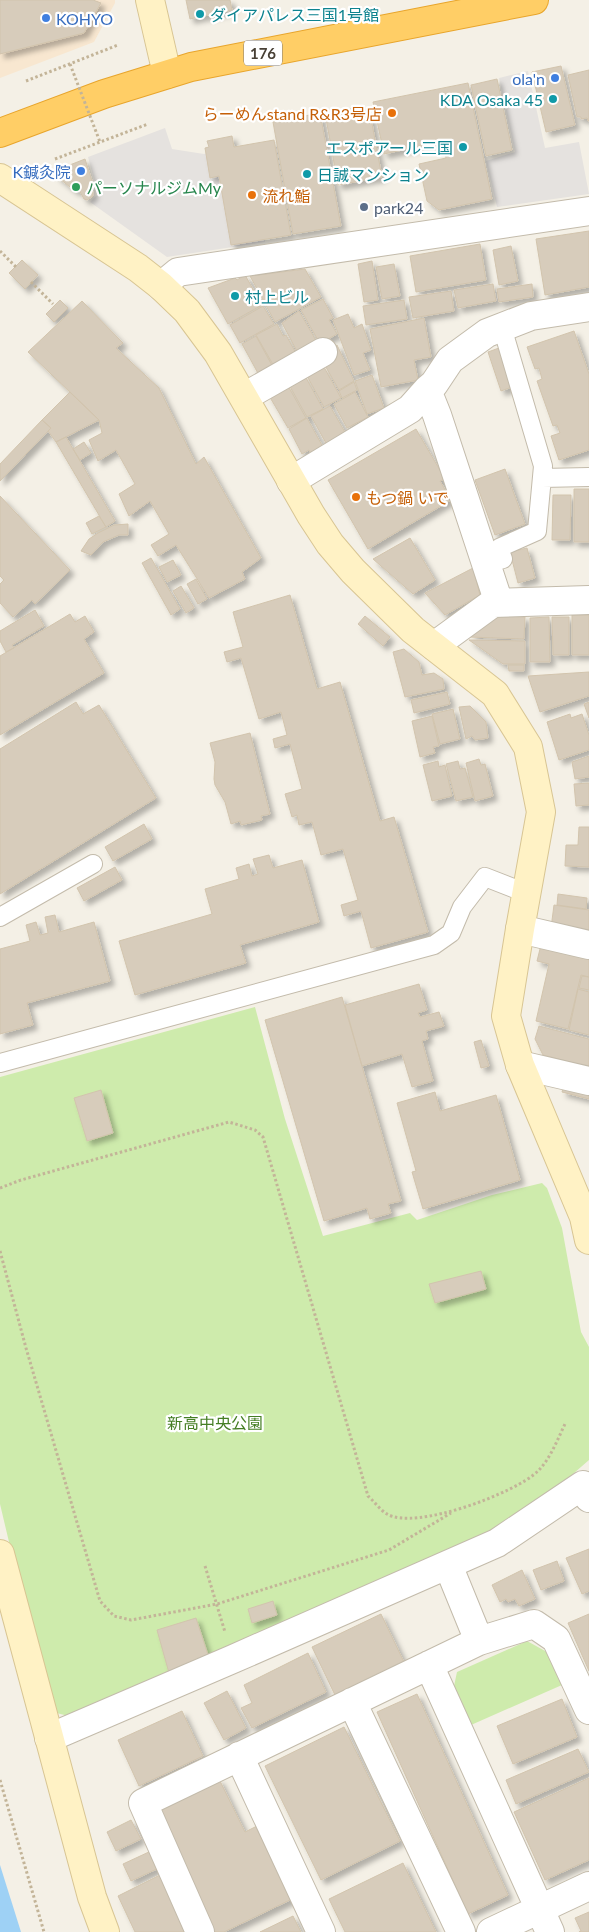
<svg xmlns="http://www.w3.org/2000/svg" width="589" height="1932" viewBox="0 0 589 1932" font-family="Lato,'Noto Sans JP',sans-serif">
<defs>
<filter id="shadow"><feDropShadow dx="4.5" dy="4.5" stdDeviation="2.5" flood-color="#0004"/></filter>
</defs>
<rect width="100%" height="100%" fill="#f4f0e6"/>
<path fill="#f8e7d0" d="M0 0H115V3L94 42 0 78Z"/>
<path fill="#ceebac" d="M255 1007 285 1119 323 1236 410 1213 417 1220 492 1195 542 1183 547 1188 562 1228 581 1332 589 1347V1460L558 1487 499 1528 76 1718 49 1711 0 1504V1077Z
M527 1641 547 1652 562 1685 471 1725 454 1686 457 1672Z"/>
<path fill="#e5e2df" d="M528 71 545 148 579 142 589 194 497 207 486 161 515 152 499 78Z
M165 128 172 149 204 154 249 147 265 242 167 257 90 202 98 194 88 157Z"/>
<path fill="#9ed1f5" d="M0 1865 21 1932H0Z"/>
<path fill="#d7ccbb" stroke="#d2c4ad" filter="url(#shadow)" d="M0 0H93L101 3 84 33 0 54Z
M186 0H230L232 10 190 19Z
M561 66 575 125 546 132 532 72Z
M589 70V121H588L587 118 581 119V117H577L568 75Z
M497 79 512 150 486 156 471 85Z
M468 83 492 199 439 210 427 201 419 164 446 158 443 141 384 154 373 102Z
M361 107 362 114 370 113 382 177 338 185 325 113Z
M320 113 341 226 293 234 273 122Z
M232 136 234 147 274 140 291 235 231 245 219 176 210 178 205 148 209 147 207 141Z
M85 159 94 187 91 188 93 192V196L87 200 84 199 79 190 75 191 55 175 57 170Z
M589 231V287L545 295 536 239Z
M480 244 486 280 416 292 410 256Z
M511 246 518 281 499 285 493 250Z
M22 260 38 275 25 289 9 273Z
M372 261 378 300 364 302 358 264Z
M394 264 400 296 382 299 376 267Z
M305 269 321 297 275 322 250 276Z
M245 275 262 305 228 324 208 288 235 278 237 280Z
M493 284 496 301 458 308 454 290Z
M532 284 533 297 499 302 497 289Z
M451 291 454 311 413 318 409 297Z
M323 299 333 318 329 320 337 334 321 343 319 342 301 310Z
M60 300 68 308 54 322 46 314Z
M404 300 407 319 366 325 363 306Z
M82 301 123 343 116 348 159 388 196 464 204 457 261 558 242 572 245 579 209 598 176 545 158 556 151 545 169 534 150 501 129 516 119 494 135 484 116 450 98 461 89 440 102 433 99 420 28 352Z
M263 306 274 324 240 343 230 325Z
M299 311 318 344 299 355 282 323Z
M348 314 354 328 362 324 371 350 363 353 370 370 354 375 333 320Z
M424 318 431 357 414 360 418 380 381 387 370 329Z
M277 324 283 336 286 335 297 355 275 368 256 335Z
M574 331 589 374V450L559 460 551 436 560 433 557 425 553 426 537 381 542 379 539 368 535 369 527 347Z
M256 336 274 369 260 377 242 344Z
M337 345 354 381 339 390 323 362 326 352Z
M499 348 512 387 501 391 488 352Z
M324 367 341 398 324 407 307 376Z
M304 374 323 409 307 417 288 383Z
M372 375 384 408 367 414 355 381Z
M354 382 357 390 342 398 339 391Z
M287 384 306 418 288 428 268 394Z
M70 392 99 420 56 442 48 431 51 428 42 420Z
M355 392 368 417 347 428 334 404Z
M330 406 346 434 327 445 311 416Z
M307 418 323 447 311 454 309 450 302 454 289 429Z
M42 420 51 428 0 481V464Z
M416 429 445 479 440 481 451 500 368 549 328 480Z
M66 437 115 521 106 527 56 442Z
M84 442 91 453 80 460 73 449Z
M505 469 525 524 495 535 475 480Z
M574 489H589V542H574Z
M553 495H571L570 540H552Z
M0 496 70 570 35 604 32 600 13 617 0 603V584L4 580 0 576Z
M99 516 106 527 92 534 86 523Z
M128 524V535H119L103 542 91 555 81 551 89 539 98 533 114 525Z
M410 538 435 580 413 594 373 559Z
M527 548 535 578 518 583 510 552Z
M151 558 180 609 171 615 142 563Z
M173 560 181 575 167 582 159 567Z
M473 568 480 595 445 615 425 593Z
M196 579 207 599 198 604 187 584Z
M181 586 194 608 186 613 173 591Z
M290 595 317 689 340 682 380 821 394 817 428 932 371 948 361 911 344 916 341 905 358 900 343 849 321 855 312 822 299 825 297 815 292 817 285 794 302 789 290 744 275 748 273 739 287 735 281 712 259 719 241 658 227 662 224 652 243 647 233 612Z
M35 610 44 626 12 645 14 648 6 652 0 641V631Z
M70 614 75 622 85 616 94 632 84 639 104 673 0 735V656Z
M488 615 525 617 524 639 469 637Z
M572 615H589V655H572Z
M365 616 390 637 383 646 358 624Z
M549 617 550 662H530V618Z
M552 617H569V655H553Z
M469 640 525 641V664H503Z
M404 649 419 662 422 675 434 673 443 679 444 689 405 697 393 652Z
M508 665H524V671H509Z
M589 672V696L540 712 528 676Z
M447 692 450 704 414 713 411 700Z
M76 702 83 714 99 705 156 798 0 894V749Z
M589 702V718L584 704Z
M470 706 486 722 488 738 475 740 472 736 466 739 459 707Z
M453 709 460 739 440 744 432 714Z
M570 714 571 718 582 714 589 735V750L559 760 547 722Z
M432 716 439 746 433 747 435 753 420 757 412 721Z
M250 733 270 814 261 816 262 820 241 825 240 821 231 824 225 802 215 785 214 779 215 762 210 743Z
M589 756V777L575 779 572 762Z
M479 759 481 765 485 764 493 796 475 801 466 763Z
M438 761 439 767 445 765 452 796 432 801 423 765Z
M458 761 460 769 465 768 473 797 456 801 446 764Z
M589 783V805L576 806 574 784Z
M144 824 152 839 113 861 105 847Z
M579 827H589V867L565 866 566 845H578Z
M269 855 273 868 302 860 319 922 240 945 246 963 135 995 119 941 212 914 205 889 239 879 236 868 249 864 252 876 258 874 253 859Z
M115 867 122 880 84 901 77 888Z
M558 894 587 898 586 909 557 905Z
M554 905 589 910V934L551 928Z
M55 915 59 932 94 922 110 981 27 1003 33 1025 0 1034V949L30 941 26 925 36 922 40 935 48 933 45 917Z
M542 941 589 952V977L581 975 568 1029 536 1021 549 964 537 961Z
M582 976 589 977V990L579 988Z
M419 984 427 1010 418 1013 420 1017 439 1012 444 1026 426 1031 428 1039 422 1041 433 1081 412 1087 402 1054 362 1066 345 1005Z
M578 989 589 992V1035L569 1030Z
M342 997 401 1201 388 1204 391 1213 370 1219 367 1208 324 1221 265 1020Z
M539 1026 589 1039V1067L543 1055 535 1039Z
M481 1040 489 1066 481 1068 474 1042Z
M564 1085 589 1091V1099L562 1092Z
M101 1090 113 1133 87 1141 74 1098Z
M435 1092 440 1111 496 1095 520 1180 423 1209 412 1172 416 1171 397 1103Z
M481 1271 486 1289 435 1303 429 1284Z
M589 1549V1591L582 1594 566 1558Z
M557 1561 564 1581 541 1590 533 1570Z
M522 1570 535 1599 519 1606 515 1599 508 1602 506 1599 500 1602 492 1585Z
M273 1601 277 1615 252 1623 248 1609Z
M381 1614 404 1662 335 1695 312 1647Z
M589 1614V1671L568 1623Z
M196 1618 208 1655 169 1673 157 1630Z
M308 1653 326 1692 252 1728 241 1708 252 1703 244 1685Z
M227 1691 246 1728 224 1740 204 1703Z
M417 1694 508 1895 468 1914 377 1712Z
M562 1699 577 1737 513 1764 497 1726Z
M182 1711 203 1756 139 1786 118 1740Z
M344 1727 400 1841 321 1880 265 1766Z
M578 1749 589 1772 516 1804 506 1780Z
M589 1778V1860L545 1880 514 1812Z
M219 1779 245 1832 259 1825 294 1898 224 1932H215L157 1810Z
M131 1820 141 1839 116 1851 107 1832Z
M151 1851 159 1868 131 1881 123 1864Z
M403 1863 436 1932H345L329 1899Z
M160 1875 188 1932H135L118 1896Z
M589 1912V1932H579L581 1931 575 1918Z
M293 1916 301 1932H260Z"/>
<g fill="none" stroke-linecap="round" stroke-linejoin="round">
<defs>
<path id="lane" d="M542 478 589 477
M486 564 503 559 499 548 537 531 543 466 502 327
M0 917 93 864
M0 1063 434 945 451 933 462 907 485 877 526 893"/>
<path id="street" d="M161 286 178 272 589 211
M427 390 437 415 499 603
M244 397 323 352
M291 481 410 409 427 390 434 384 450 360 487 333 531 316 589 307
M434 646 493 603 589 600
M520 929 589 945
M520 1065 589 1081
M448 1565 479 1641
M429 1665 550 1932
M352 1702 461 1932
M49 1738 233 1659 497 1543 583 1485 589 1498
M239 1756 321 1932
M200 1932 143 1803 479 1641 534 1624 556 1639 589 1710
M491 1932 589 1886"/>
<path id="secondary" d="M150 0 167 74
M0 178 138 268 161 286 187 311 218 353 311 515 330 544 353 571 413 630 495 694 528 747 541 812 520 929 506 1016 520 1065 584 1217 589 1240
M0 1554 92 1897 105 1932"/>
<path id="highway" d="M0 133 104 94 191 67 534 0"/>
</defs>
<use href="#lane" stroke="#c3bbab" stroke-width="20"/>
<use href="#street" stroke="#c3bbab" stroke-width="30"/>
<use href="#secondary" stroke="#d8c593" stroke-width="30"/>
<use href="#highway" stroke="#e8a52c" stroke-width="30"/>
<path stroke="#c3b498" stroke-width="3" stroke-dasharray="2.5 2.5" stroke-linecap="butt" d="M26 81 118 45
M55 159 148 124
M0 251 16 267
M31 282 53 304
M0 1188 21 1180 229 1122 255 1130 263 1137 368 1496C374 1501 380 1510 387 1514 415 1531 516 1493 538 1471 551 1458 558 1438 566 1422
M0 1251 26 1348 100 1601 114 1616 131 1620 217 1604 389 1550 451 1513
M205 1566 225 1632
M0 1780 44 1932"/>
<use href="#lane" stroke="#fff" stroke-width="18"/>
<use href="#street" stroke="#fff" stroke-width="28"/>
<use href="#secondary" stroke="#fff2c5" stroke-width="28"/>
<use href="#highway" stroke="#ffce66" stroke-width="28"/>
<path stroke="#c3b498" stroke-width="3" stroke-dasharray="2.5 2.5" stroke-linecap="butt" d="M70 64 100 142"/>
</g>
<g fill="#0f9aa8" stroke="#fff" stroke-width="2">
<circle cx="200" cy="14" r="5"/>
<circle cx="553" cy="99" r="5"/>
<circle cx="463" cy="147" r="5"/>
<circle cx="307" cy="174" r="5"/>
<circle cx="235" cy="296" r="5"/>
</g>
<g fill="#3f7fe0" stroke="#fff" stroke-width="2">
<circle cx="46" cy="18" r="5"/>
<circle cx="555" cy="78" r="5"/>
<circle cx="81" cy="171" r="5"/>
</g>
<g fill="#e8710a" stroke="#fff" stroke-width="2">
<circle cx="392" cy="113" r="5"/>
<circle cx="252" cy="195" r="5"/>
<circle cx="356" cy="497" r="5"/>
</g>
<circle fill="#2e9e5b" stroke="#fff" stroke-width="2" cx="76" cy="187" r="5"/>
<circle fill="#5c6f8a" stroke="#fff" stroke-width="2" cx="364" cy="207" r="5"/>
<g text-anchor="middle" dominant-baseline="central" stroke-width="4.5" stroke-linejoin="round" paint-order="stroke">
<rect fill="#fff" stroke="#7f7972" stroke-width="1" x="244" y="40.5" width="38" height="25" rx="4"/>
<g font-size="15" font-weight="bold" fill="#484035">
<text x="263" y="53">176</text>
</g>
<g font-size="16" fill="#0d838f" stroke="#fff" text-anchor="start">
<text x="210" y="14">ダイアパレス三国1号館</text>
<text x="543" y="99" text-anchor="end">KDA Osaka 45</text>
<text x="453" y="147" text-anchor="end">エスポアール三国</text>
<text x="317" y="174">日誠マンション</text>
<text x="245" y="296">村上ビル</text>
</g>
<g font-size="16" fill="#366cbe" stroke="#fff" text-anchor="end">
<text x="56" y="18" text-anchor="start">KOHYO</text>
<text x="545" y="78">ola'n</text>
<text x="71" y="171">K鍼灸院</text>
</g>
<g font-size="16" fill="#c56008" stroke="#fff" text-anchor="start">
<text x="382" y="113" text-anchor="end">らーめんstand R&amp;R3号店</text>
<text x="262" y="195">流れ鮨</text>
<text x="366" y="497">もつ鍋 いで</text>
</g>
<g font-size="16" fill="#27864d" stroke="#fff" text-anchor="start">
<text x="86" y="187">パーソナルジムMy</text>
</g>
<g font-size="16" fill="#4e5e75" stroke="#fff" text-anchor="start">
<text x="374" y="207">park24</text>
</g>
<g font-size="16" fill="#457e24" stroke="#fff">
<text x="215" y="1422">新高中央公園</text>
</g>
</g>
</svg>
